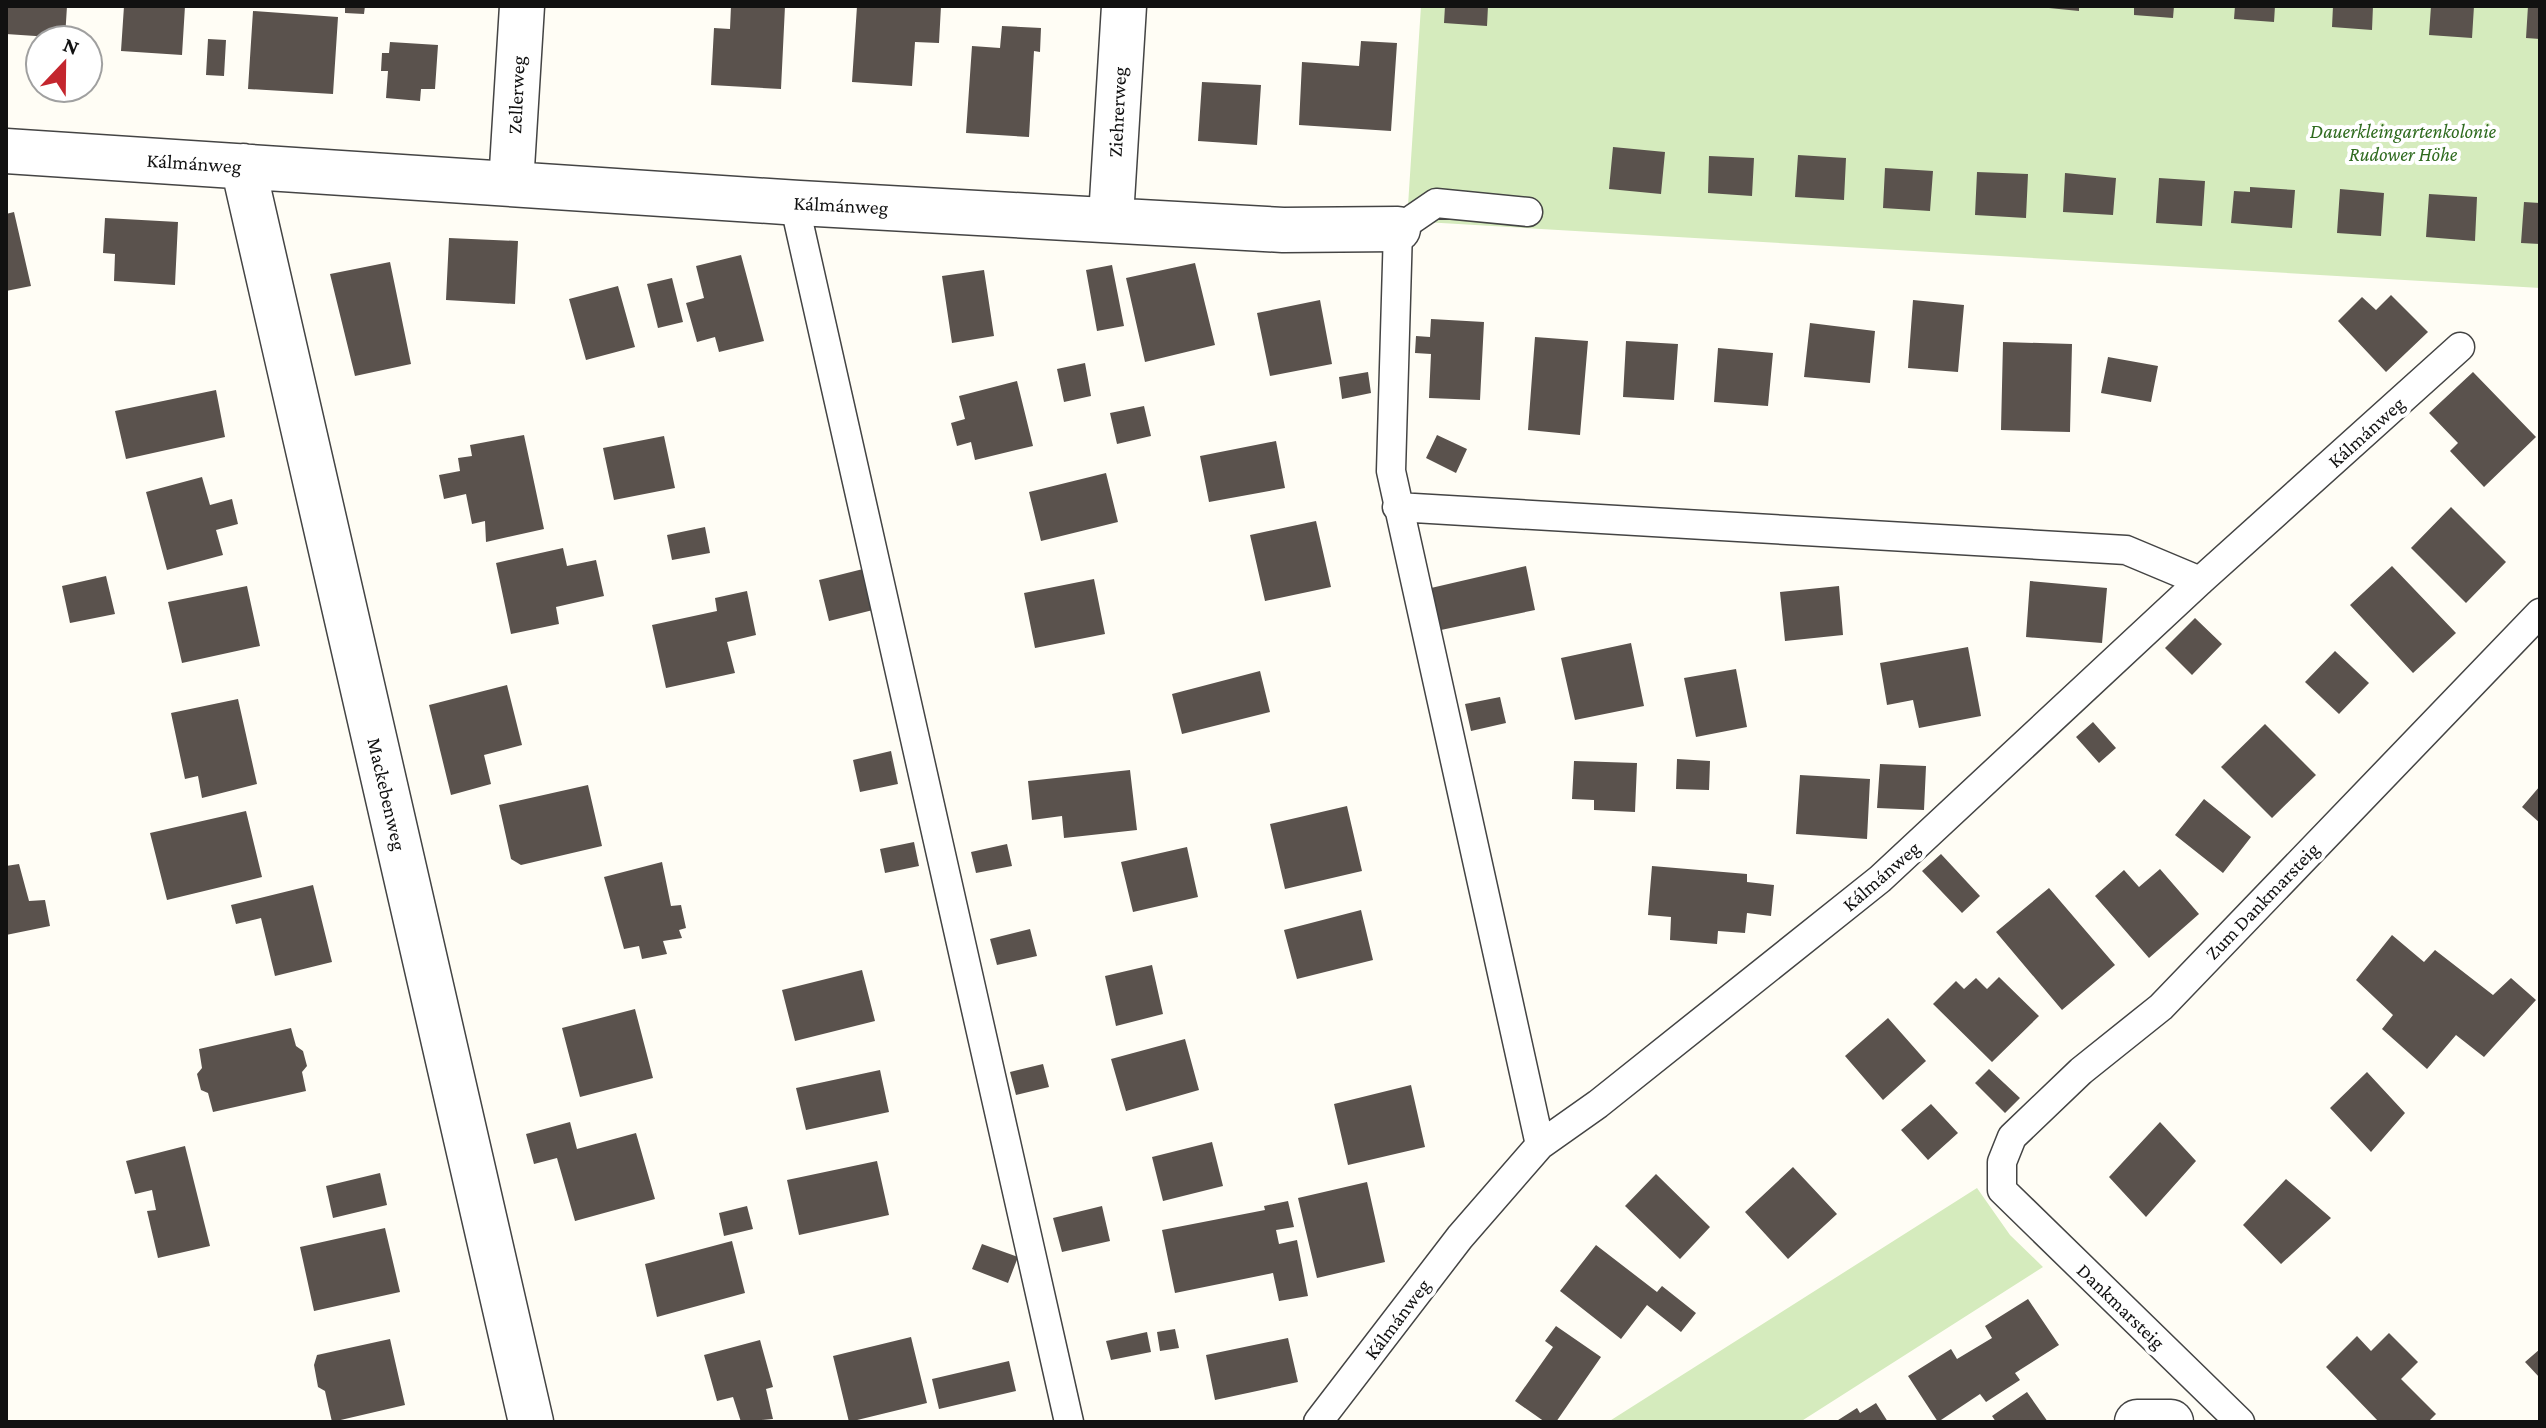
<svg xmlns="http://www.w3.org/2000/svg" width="2546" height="1428" viewBox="0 0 2546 1428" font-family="'Crimson Pro',serif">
<rect width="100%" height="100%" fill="#fffdf5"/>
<path fill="#d5ebbd" d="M1421 6H2540V288L1407 221Z
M1977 1188 2010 1235 2043 1267 1800 1422H1608Z"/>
<path fill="#5a524d" d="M6 6H67L65 38 6 34Z
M124 6H185L182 55 121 51Z
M345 6H365L364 14 345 13Z
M731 6H785L781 89 711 85 714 28 730 29Z
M857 6H941L939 43 915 42 912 86 852 82Z
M1445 6H1488L1487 26 1444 23Z
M2049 6H2079V11L2049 8Z
M2134 6H2174L2173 18 2134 15Z
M2235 6H2275L2274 22 2234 19Z
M2333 6H2373L2372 30 2332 27Z
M2431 6H2474L2472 38 2429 35Z
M2528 6H2540V39L2526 38Z
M253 11 338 17 333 94 248 89Z
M1002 26 1041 28 1040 52 1034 51 1029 137 966 133 972 46 1000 48Z
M208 39 226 40 224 76 206 75Z
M1361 41 1397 43 1391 131 1299 125 1302 62 1359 66Z
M390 42 438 45 435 89H421L420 101 386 98 388 71H381L382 53H389Z
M1202 82 1261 85 1257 145 1198 141Z
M1613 147 1665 152 1661 194 1609 189Z
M1798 155 1846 158 1844 200 1795 197Z
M1709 156 1754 158 1752 196 1708 193Z
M1885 168 1933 171 1930 211 1883 208Z
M1977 172 2028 174 2026 218 1975 215Z
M2065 173 2116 178 2113 215 2063 212Z
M2159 178 2205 181 2202 226 2156 223Z
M2250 187 2295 190 2292 228 2231 223 2234 191 2250 192Z
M2340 189 2384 193 2381 236 2337 233Z
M2429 194 2477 197 2475 241 2426 237Z
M2524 202 2540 203V244L2521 243Z
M14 212 31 286 6 291V214Z
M105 218 178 222 175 285 114 281 115 254 103 253Z
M449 238 518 241 515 304 446 300Z
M741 255 764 341 719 352 715 337 697 342 686 303 704 298 696 266Z
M390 262 411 364 355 376 330 274Z
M1195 263 1215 345 1145 362 1126 278Z
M1112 265 1124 326 1097 331 1086 270Z
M984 270 994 336 952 343 942 276Z
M672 278 683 322 658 328 647 284Z
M618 286 635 347 586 360 569 299Z
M2391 295 2428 332 2386 372 2338 321 2362 297 2376 310Z
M1320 300 1332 364 1270 376 1257 313Z
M1913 300 1964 305 1958 372 1908 368Z
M1431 319 1484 322 1480 400 1429 398 1431 354 1415 353 1416 336 1430 337Z
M1810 323 1875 331 1870 383 1804 377Z
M1535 337 1588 341 1580 435 1528 430Z
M1626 341 1678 344 1674 400 1623 397Z
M2003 342 2072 344 2070 432 2001 430Z
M1718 348 1773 353 1768 406 1714 402Z
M2108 357 2158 366 2151 402 2101 393Z
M1085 363 1091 396 1064 402 1057 369Z
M1368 372 1371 393 1342 399 1339 377Z
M2473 372 2536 437 2484 487 2450 451 2458 443 2429 413Z
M1017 381 1033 446 975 460 971 442 957 446 951 423 965 419 959 396Z
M216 390 225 437 126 459 115 411Z
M1144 406 1151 436 1117 444 1110 413Z
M524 435 544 529 486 542 485 521 472 524 466 494 444 499 439 475 460 471 458 458 472 456 470 445Z
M1437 435 1467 449 1456 473 1426 458Z
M664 436 675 488 614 500 603 448Z
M1276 441 1285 488 1209 502 1200 456Z
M1106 473 1118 522 1041 541 1029 492Z
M202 477 210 505 232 499 238 524 216 530 223 555 167 570 146 492Z
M2451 507 2506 562 2466 603 2411 548Z
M1316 521 1331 587 1265 601 1250 535Z
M705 527 710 553 672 560 667 535Z
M563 548 567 566 596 560 604 596 556 607 559 624 511 634 496 563Z
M1526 566 1535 610 1441 630 1431 588Z
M2392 566 2456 633 2413 673 2350 605Z
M863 569 873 610 829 621 819 580Z
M106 576 115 614 70 623 62 586Z
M1094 579 1105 634 1035 648 1024 593Z
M2030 581 2107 588 2102 643 2026 637Z
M247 586 260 646 182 663 168 602Z
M1839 586 1843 635 1785 641 1780 592Z
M747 591 756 635 727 642 735 673 666 688 652 625 717 611 715 598Z
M2195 618 2222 644 2192 675 2165 648Z
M1631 643 1644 706 1575 720 1561 658Z
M1968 647 1981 716 1919 728 1913 700 1887 705 1880 663Z
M2335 651 2369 683 2339 714 2305 682Z
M1736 669 1747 727 1696 737 1684 678Z
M1260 671 1270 712 1182 734 1172 694Z
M507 685 522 745 484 755 491 784 451 795 429 705Z
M1500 697 1506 723 1471 731 1465 704Z
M238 699 257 784 202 798 198 776 185 779 171 713Z
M2093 722 2116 748 2099 763 2076 737Z
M2265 724 2316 775 2272 818 2221 767Z
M891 751 898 784 860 792 853 760Z
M1677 759 1710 761 1709 790 1676 789Z
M1574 761 1637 763 1635 812 1594 810V800L1572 799Z
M1880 764 1926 766 1924 810 1877 808Z
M1130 770 1137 830 1064 838 1062 816 1032 820 1028 781Z
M1800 775 1870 779 1867 839 1796 834Z
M588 785 602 846 521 865 511 859 499 805Z
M2540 786V823L2522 807Z
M2204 799 2251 837 2223 873 2175 835Z
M1347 806 1362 871 1285 889 1270 824Z
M246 811 262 877 167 900 150 833Z
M914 842 919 866 885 873 880 849Z
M1007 844 1012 866 976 873 971 852Z
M1187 847 1198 897 1133 912 1121 862Z
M1941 854 1980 896 1962 913 1922 871Z
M662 862 671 906 681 905 686 928 679 930 682 938 663 941 667 954 642 959 639 946 624 949 604 877Z
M19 864 29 901 45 900 50 926 6 935V866Z
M1652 866 1747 874V882L1774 885 1771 916 1747 913 1745 933 1718 931 1717 944 1670 940 1671 917 1648 915Z
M2160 869 2199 914 2149 958 2095 896 2124 870 2139 887Z
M313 885 332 962 275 976 261 918 236 924 231 905Z
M2049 888 2115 965 2062 1010 1996 932Z
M1361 910 1373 960 1297 979 1284 930Z
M1030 929 1037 956 997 965 990 939Z
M2392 935 2424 962 2435 950 2493 995 2511 978 2536 1000 2484 1057 2456 1035 2427 1069 2382 1029 2393 1015 2356 980Z
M1152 965 1163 1014 1116 1026 1105 976Z
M862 970 875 1021 795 1041 782 990Z
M1999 977 2039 1016 1992 1062 1933 1004 1956 981 1964 989 1976 978 1987 989Z
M635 1009 653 1078 580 1097 562 1028Z
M1888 1018 1926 1061 1883 1100 1845 1056Z
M291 1028 296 1046 303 1051 307 1066 302 1072 306 1091 213 1112 208 1093 201 1090 197 1074 202 1068 199 1049Z
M1185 1039 1199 1090 1126 1111 1111 1059Z
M1043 1064 1049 1087 1016 1095 1010 1072Z
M1989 1069 2020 1098 2005 1113 1975 1083Z
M880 1070 889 1112 806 1130 796 1088Z
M2367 1072 2405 1113 2371 1152 2330 1108Z
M1411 1085 1425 1147 1348 1165 1334 1104Z
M1931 1104 1958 1133 1928 1160 1901 1130Z
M570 1122 577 1149 636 1133 655 1199 575 1221 557 1158 534 1164 526 1134Z
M2160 1122 2196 1161 2146 1217 2109 1177Z
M1212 1142 1223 1186 1163 1201 1152 1157Z
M185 1146 210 1246 158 1258 147 1211 156 1210 152 1190 135 1194 126 1161Z
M877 1161 889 1215 799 1235 787 1180Z
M1793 1167 1837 1214 1788 1259 1745 1212Z
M380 1173 387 1205 333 1218 326 1186Z
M1656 1174 1710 1227 1680 1259 1625 1206Z
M2286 1179 2331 1218 2281 1264 2243 1225Z
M1367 1182 1385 1262 1317 1278 1298 1198Z
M1288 1201 1294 1227 1276 1230 1279 1244 1297 1240 1308 1296 1279 1301 1273 1273 1175 1293 1162 1230 1265 1210 1264 1206Z
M747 1206 753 1229 724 1236 719 1213Z
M1102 1206 1110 1241 1062 1252 1053 1218Z
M385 1228 400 1292 314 1311 300 1247Z
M732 1241 745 1293 657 1317 645 1264Z
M982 1244 1018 1257 1008 1283 972 1269Z
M1596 1245 1657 1292 1662 1286 1696 1313 1681 1332 1647 1305 1621 1339 1560 1291Z
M2028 1299 2059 1345 2015 1373 2020 1380 1986 1402 1980 1394 1938 1422 1908 1376 1951 1349 1957 1359 1992 1338 1985 1326Z
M1556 1326 1601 1357 1556 1422H1545L1515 1401 1553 1347 1545 1341Z
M1175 1329 1179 1348 1160 1351 1157 1332Z
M1147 1332 1151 1352 1111 1360 1106 1341Z
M2389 1333 2418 1362 2401 1379 2436 1414 2428 1422H2379L2326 1367 2357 1336 2371 1351Z
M911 1337 927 1403 849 1422 833 1356Z
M1288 1338 1298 1382 1215 1400 1206 1355Z
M390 1339 405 1405 332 1422 325 1391 318 1387 314 1365 317 1355Z
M760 1340 773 1387 766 1389 773 1419 741 1422 733 1397 717 1401 704 1355Z
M2540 1349V1378L2525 1362Z
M1009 1361 1016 1391 939 1409 932 1379Z
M2027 1392 2048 1422H1996L1992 1416Z
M1876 1403 1888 1422H1835L1857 1408 1860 1413Z"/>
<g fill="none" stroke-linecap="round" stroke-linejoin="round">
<defs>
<path id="lane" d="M799 203 798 220 1069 1422
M1528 212 1436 203 1398 229 1391 471 1540 1145
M1397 507 2126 550 2200 581
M1318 1422 1460 1237 1540 1145 1598 1104 1880 879 2200 581 2460 347
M2240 1422 2002 1190V1162L2012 1137 2081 1071 2161 1007 2540 613"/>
<path id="street" d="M6 151 799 203 1283 230 1398 229
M243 166 531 1422
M511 184 522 6
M1111 217 1124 6
M2137 1422H2171"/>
</defs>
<use href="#lane" stroke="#444" stroke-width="31"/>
<use href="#street" stroke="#444" stroke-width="47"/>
<use href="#lane" stroke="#fff" stroke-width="28"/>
<use href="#street" stroke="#fff" stroke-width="44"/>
</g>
<g text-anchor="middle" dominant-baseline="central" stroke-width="8" stroke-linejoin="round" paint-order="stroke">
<g font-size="20" fill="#111" stroke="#fff">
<text transform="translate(516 95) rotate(-87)">Zellerweg</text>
<text transform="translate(1117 112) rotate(-87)">Ziehrerweg</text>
<text transform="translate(194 163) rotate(4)">Kálmánweg</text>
<text transform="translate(841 205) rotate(3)">Kálmánweg</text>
<text transform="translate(2366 432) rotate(-42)">Kálmánweg</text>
<text transform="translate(387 794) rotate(77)">Mackebenweg</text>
<text transform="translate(1881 876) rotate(-41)">Kálmánweg</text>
<text transform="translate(2262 901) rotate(-46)">Zum Dankmarsteig</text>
<text transform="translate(2121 1306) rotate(44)">Dankmarsteig</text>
<text transform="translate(1397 1319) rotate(-53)">Kálmánweg</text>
</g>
<g font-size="20" font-style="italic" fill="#2f6b1f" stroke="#fff">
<text x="2403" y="131">Dauerkleingartenkolonie<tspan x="2403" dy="23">Rudower Höhe</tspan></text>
</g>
</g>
<rect width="2546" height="1428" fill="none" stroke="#111111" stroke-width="16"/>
<g transform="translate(64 64) rotate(22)"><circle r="38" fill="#ffffff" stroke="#a0a0a0" stroke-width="2"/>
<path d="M0-6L14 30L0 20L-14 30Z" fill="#c4262e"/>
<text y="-12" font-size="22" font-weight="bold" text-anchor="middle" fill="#111111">N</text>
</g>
</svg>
